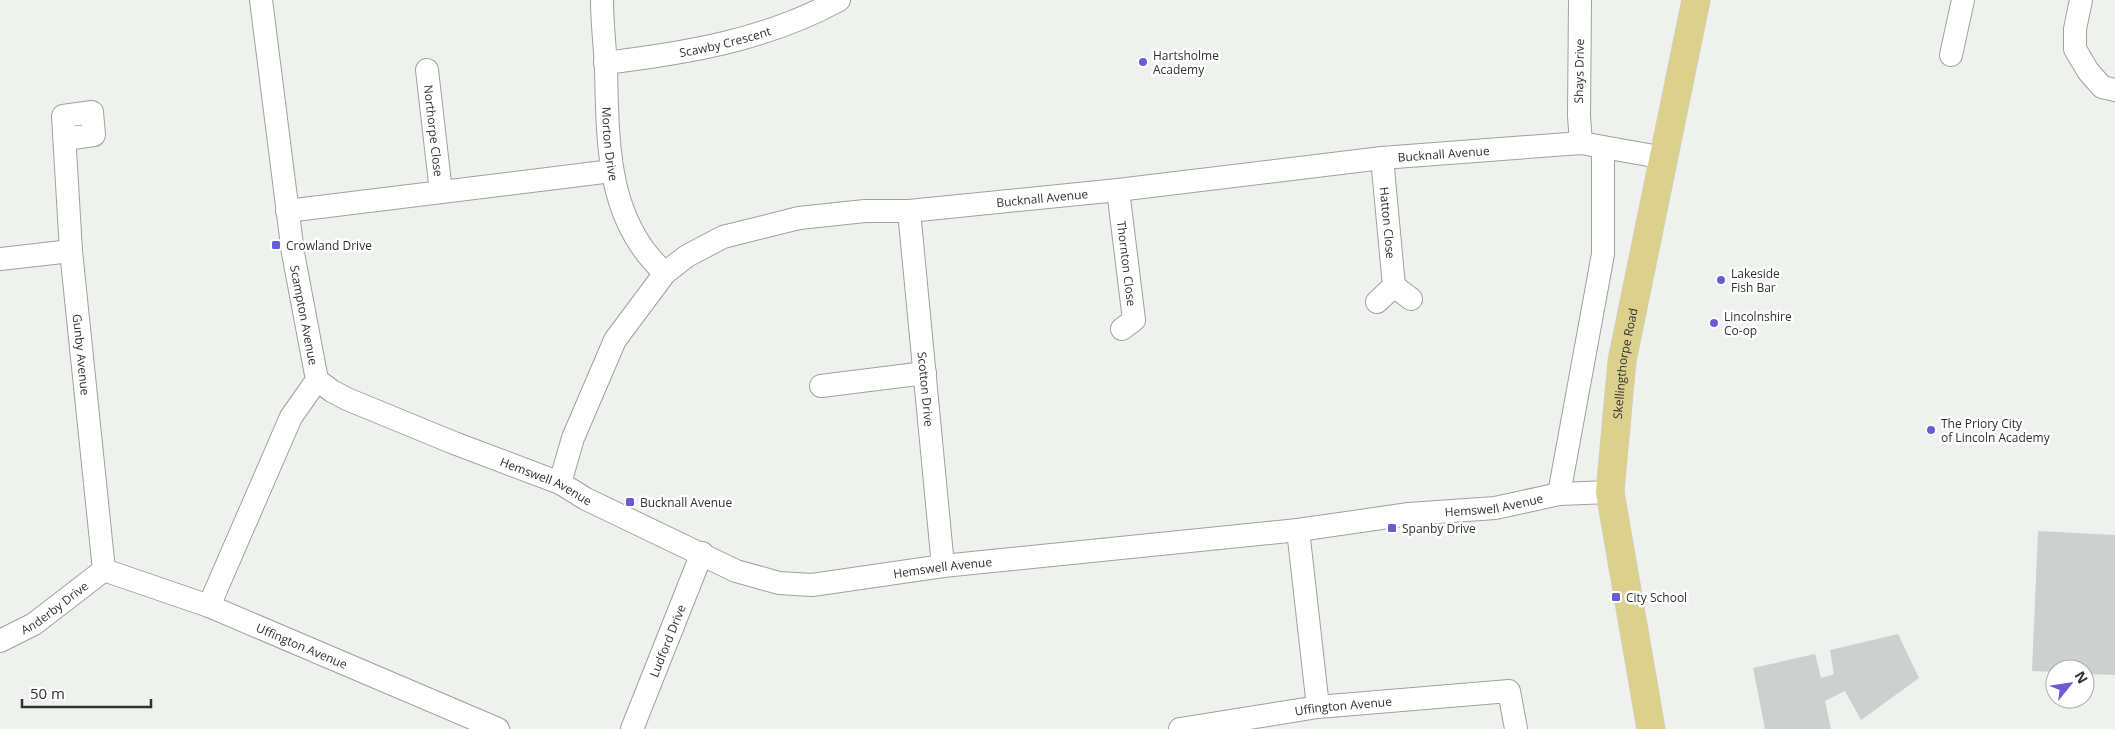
<svg xmlns="http://www.w3.org/2000/svg" width="2115" height="729" viewBox="0 0 2115 729" font-family="'Open Sans',sans-serif">
<rect width="100%" height="100%" fill="#eff1ee"/>
<path fill="#ccd0ce" d="M2038 531 2115 535V675L2085 674V669H2055V672L2032 671Z
M1898 634 1919 678 1861 720 1845 691 1825 701 1831 729H1765L1753 668 1815 654 1821 678 1834 674 1830 650Z"/>
<g fill="none" stroke-linecap="round" stroke-linejoin="round">
<defs>
<g id="minor">
<path id="s1" d="M602 0C602 23 605 46 606 69 608 143 606 220 665 273"/>
<path d="M1580 0 1579 116 1581 143"/>
<path d="M2081 0 2075 29V49L2088 71 2102 87 2115 90"/>
<path d="M1951 55 1963 0"/>
<path id="s2" d="M605 63C687 53 766 40 839 0"/>
<path id="s3" d="M427 70 441 192"/>
<path id="s4" d="M65 139 94 135 92 112 63 116 71 251 104 570"/>
<path id="s5" d="M1382 158 1394 286"/>
<path id="s6" d="M1118 190 1134 320 1122 329"/>
<path d="M287 211 612 171"/>
<path id="s7" d="M909 211 943 566"/>
<path d="M0 259 71 251"/>
<path d="M1394 286 1411 299"/>
<path d="M1377 302 1394 286"/>
<path id="s8" d="M317 380 332 391 347 399 454 443 560 483 586 499 736 571 779 583 812 585 943 566 1298 530 1409 514 1495 508 1559 494 1610 492"/>
<path d="M821 386 925 373"/>
<path id="s9" d="M560 483 573 438 615 340 665 273 687 256 723 237 799 218 865 211H909L1118 190 1382 158 1581 143 1665 158"/>
<path d="M1559 494 1603 254V148"/>
<path d="M1298 530 1318 707"/>
<path id="s10" d="M104 570 209 606 498 729"/>
<path d="M209 606 291 417 317 380 293 253 261 0"/>
<path id="s11" d="M0 641 34 624 104 570"/>
<path id="s12" d="M632 729 702 553"/>
<path id="s13" d="M1180 729 1318 707 1509 691 1516 729"/>
</g>
<g id="major">
<path id="s14" d="M1651 729 1610 492 1622 361 1696 0"/>
</g>
</defs>
<use href="#minor" stroke="#9fa19e" stroke-width="24"/>
<use href="#major" stroke="#cdcecd" stroke-width="29"/>
<use href="#minor" stroke="#fff" stroke-width="22"/>
<use href="#major" stroke="#dcd18c" stroke-width="28"/>
</g>
<g fill="#695dd6" stroke="#fff" stroke-width="2">
<circle cx="1143" cy="62" r="5"/>
<rect x="271" y="240" width="10" height="10" rx="2.5"/>
<circle cx="1721" cy="280" r="5"/>
<circle cx="1714" cy="323" r="5"/>
<circle cx="1931" cy="430" r="5"/>
<rect x="625" y="497" width="10" height="10" rx="2.5"/>
<rect x="1387" y="523" width="10" height="10" rx="2.5"/>
<rect x="1611" y="592" width="10" height="10" rx="2.5"/>
</g>
<g text-anchor="middle" dominant-baseline="central" stroke-width="5" stroke-linejoin="round" paint-order="stroke">
<g font-size="12" fill="#303130" stroke="#fff">
<text stroke="none"><textPath href="#s2" startOffset="122">Scawby Crescent</textPath></text>
<text transform="translate(1579 71) rotate(-89)">Shays Drive</text>
<text stroke="none"><textPath href="#s3" startOffset="61">Northorpe Close</textPath></text>
<text stroke="none"><textPath href="#s1" startOffset="144">Morton Drive</textPath></text>
<text stroke="none"><textPath href="#s9" startOffset="1032">Bucknall Avenue</textPath></text>
<text stroke="none"><textPath href="#s9" startOffset="628">Bucknall Avenue</textPath></text>
<text stroke="none"><textPath href="#s5" startOffset="65">Hatton Close</textPath></text>
<text stroke="none"><textPath href="#s6" startOffset="74">Thornton Close</textPath></text>
<text transform="translate(304 315) rotate(79)">Scampton Avenue</text>
<text stroke="none"><textPath href="#s4" startOffset="321">Gunby Avenue</textPath></text>
<text stroke="none"><textPath href="#s14" startOffset="370">Skellingthorpe Road</textPath></text>
<text stroke="none"><textPath href="#s7" startOffset="179">Scotton Drive</textPath></text>
<text stroke="none"><textPath href="#s8" startOffset="251">Hemswell Avenue</textPath></text>
<text stroke="none"><textPath href="#s8" startOffset="1226">Hemswell Avenue</textPath></text>
<text stroke="none"><textPath href="#s8" startOffset="671">Hemswell Avenue</textPath></text>
<text stroke="none"><textPath href="#s11" startOffset="64">Anderby Drive</textPath></text>
<text stroke="none"><textPath href="#s12" startOffset="95">Ludford Drive</textPath></text>
<text stroke="none"><textPath href="#s10" startOffset="212">Uffington Avenue</textPath></text>
<text stroke="none"><textPath href="#s13" startOffset="165">Uffington Avenue</textPath></text>
</g>
<g font-size="12" fill="#303130" stroke="#fff" text-anchor="start">
<text x="1153" y="55">Hartsholme<tspan x="1153" dy="14">Academy</tspan></text>
<text x="286" y="245">Crowland Drive</text>
<text x="1731" y="273">Lakeside<tspan x="1731" dy="14">Fish Bar</tspan></text>
<text x="1724" y="316">Lincolnshire<tspan x="1724" dy="14">Co-op</tspan></text>
<text x="1941" y="423">The Priory City<tspan x="1941" dy="14">of Lincoln Academy</tspan></text>
<text x="640" y="502">Bucknall Avenue</text>
<text x="1402" y="528">Spanby Drive</text>
<text x="1626" y="597">City School</text>
</g>
</g>
<g transform="translate(2070 684) rotate(60)"><circle r="24" fill="#ffffff" stroke="#acadac"/>
<path d="M0-4L9 19L0 12L-9 19Z" fill="#695dd6"/>
<text y="-8" font-size="14" font-weight="bold" text-anchor="middle" fill="#303130">N</text>
</g>
<path d="M22 699v8h129v-8" fill="none" stroke="#303130" stroke-width="2.5"/>
<text x="30" y="699" font-size="15" fill="#303130" stroke="#ffffff" stroke-width="4" paint-order="stroke">50 m</text>
</svg>
